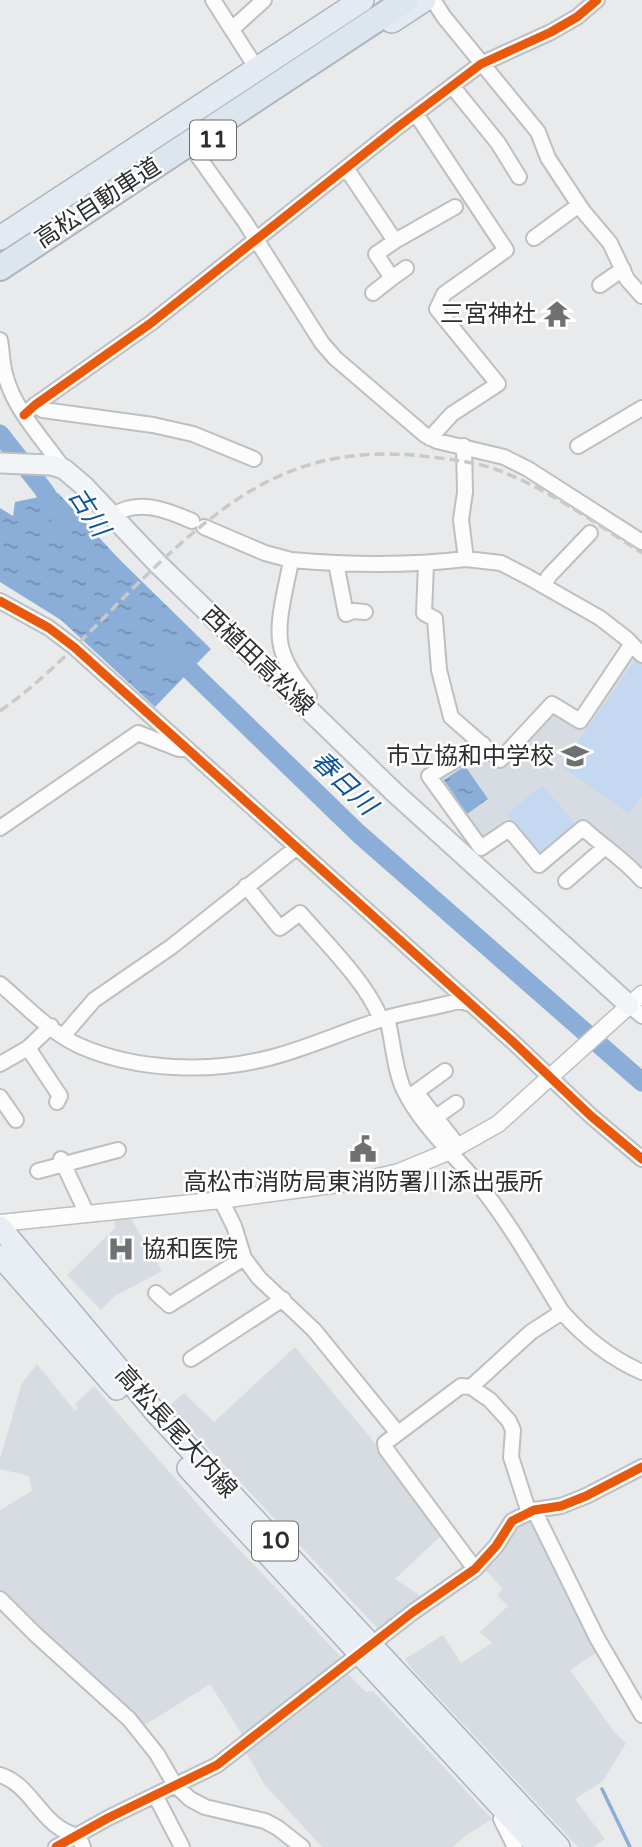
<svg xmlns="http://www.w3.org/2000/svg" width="642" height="1847" viewBox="0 0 642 1847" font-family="'Varela Round','Noto Sans JP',sans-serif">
<defs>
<pattern id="water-ripples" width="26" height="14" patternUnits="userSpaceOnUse" patternTransform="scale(1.75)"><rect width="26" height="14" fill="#8baed8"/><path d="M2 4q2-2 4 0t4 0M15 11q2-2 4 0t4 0" fill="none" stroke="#728eb0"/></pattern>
</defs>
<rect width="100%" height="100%" fill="#e8eaec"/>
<path fill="#d7dce3" d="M630 650 642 659V876L584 826 511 825 481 846 434 778 483 748 499 765 553 708 580 725Z
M130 1217 162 1271 115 1296 101 1310 67 1275 115 1228 114 1220Z
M295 1347 378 1447 443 1534 395 1579 424 1598 381 1632 169 1406 184 1393 214 1422Z
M37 1364 75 1411 78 1408 75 1404 94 1386 215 1524 344 1660 243 1736 210 1684 145 1725 15 1606 0 1589V1510L32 1491 29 1476 0 1469V1459L22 1383Z
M531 1516 599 1651 570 1670 615 1733 626 1743 603 1781 575 1799 605 1839 593 1847H578L412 1669 405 1659 443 1635 461 1663 492 1643 480 1632 508 1606 497 1595 503 1589 484 1568 497 1556 511 1531Z
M345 1671 366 1692 373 1691 492 1819 465 1836 453 1847H322L264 1784 244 1749Z"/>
<path fill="#c4d8f2" d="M635 660 642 664V797L629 814 561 766Z
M542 785 578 827 541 857 506 815Z"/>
<path fill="url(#water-ripples)" d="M58 493 119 559 211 649 155 707 61 620 0 582V508L13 516 15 502Z
M465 766 488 799 467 814 444 780Z"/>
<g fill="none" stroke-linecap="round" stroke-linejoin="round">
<path stroke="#8baed8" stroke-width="3.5" d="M602 1789 630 1847"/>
<path stroke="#8baed8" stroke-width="19" d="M0 434 43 489 62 518
M171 652 359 834 642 1082"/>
<defs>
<path id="minor" d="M213 0 257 69
M433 0 444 17 538 132 548 158 583 211 610 243 627 279 642 296
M232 29 264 0
M452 86 498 143 519 177
M416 114 506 250 444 294 437 309 498 384 452 414 430 438
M195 152 245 222 322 343 335 358 425 435 437 441 504 457 528 469 642 542
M346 168 395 241 455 207
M534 238 579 205
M392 278 406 268
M600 285 623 269
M373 293 392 278 376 254 395 241
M0 340C2 351 2 363 5 374 14 410 43 439 64 469
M35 405 43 410 153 425 193 434 254 459
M24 415 35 405 151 323 399 126 481 64 551 32 577 17 597 0
M464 446 465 492 461 520 466 559 501 563 528 577 600 618 627 639 642 655
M578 446 642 408
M112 516C137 498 167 510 192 521
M204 527 265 553 291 560C287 586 273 628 283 653 288 669 299 682 309 696L302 704
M291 560C349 565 408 566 466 559
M336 563 346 614 353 611 365 612
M426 564 424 613 435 619 439 670 451 717 500 760 552 704 580 721 631 645
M544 586 549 576 590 533
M0 601 49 628 74 647 512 1041 591 1116 642 1159
M483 744 429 776 481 848 509 829 539 865 583 828C602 846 625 860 642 880
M0 828 138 733 179 749H187
M566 881 604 848
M246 886 280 928 300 913C326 943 368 984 381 1020
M0 984C25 1005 51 1033 80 1046 137 1071 210 1073 269 1058 309 1048 346 1030 386 1018 410 1011 434 1008 458 1001L467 1003
M629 1005 642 1016
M387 1018C393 1040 394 1069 404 1090 422 1127 455 1155 480 1186 511 1225 536 1270 562 1312 585 1338 610 1358 642 1372
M63 1036 94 1000 171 947 296 848
M28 1048 60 1096 57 1102
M0 1064 28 1048 51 1026
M445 1071 416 1092 459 1147
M0 1097 16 1120
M436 1117 456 1103
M61 1159 87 1214
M38 1171 118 1150
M221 1200 234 1226 244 1258 259 1278 314 1330 397 1432
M156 1293 169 1305 244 1258
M191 1359 283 1299
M471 1387 490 1400 509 1421 513 1430 511 1457 529 1513
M534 1510 597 1638 642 1715
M475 1569 386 1449 385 1443 461 1386 471 1387 531 1332 562 1312
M0 1599 35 1634 129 1719 157 1754 175 1785 190 1799 205 1807 265 1821 278 1828 302 1847
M0 1775C34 1786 40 1827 78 1836L83 1847
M155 1795 182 1847
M506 1813 501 1819 515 1847
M56 1847 108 1818 217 1765 413 1612 475 1569 496 1546 512 1521 534 1510 561 1506 586 1496 642 1467"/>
<path id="tertiary" d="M0 1223 221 1200 361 1181 399 1172 450 1151 498 1124 642 994"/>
<path id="secondary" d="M0 463 51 465 64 469 84 486 158 564 395 793 629 1005"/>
<path id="primary" d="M0 1227 156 1413 559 1847
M0 1256 117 1389
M188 1468 538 1847"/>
<path id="trunk" d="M392 21 424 0
M0 238 362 0"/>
<path id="motorway" d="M0 268 406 0"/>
</defs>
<use href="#minor" stroke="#bdbfc1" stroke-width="18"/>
<use href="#tertiary" stroke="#bdbfc1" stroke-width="19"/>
<use href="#secondary" stroke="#bdbfc1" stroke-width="23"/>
<use href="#primary" stroke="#acb5bf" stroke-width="24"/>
<use href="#trunk" stroke="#acb5bf" stroke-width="26"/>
<use href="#motorway" stroke="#acb5bf" stroke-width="28"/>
<use href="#minor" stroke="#fcfcfc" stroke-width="14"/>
<use href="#tertiary" stroke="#fcfcfc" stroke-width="16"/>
<use href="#secondary" stroke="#f2f5f8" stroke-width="19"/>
<use href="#primary" stroke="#e9eef4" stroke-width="21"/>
<use href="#trunk" stroke="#e3eaf1" stroke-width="23"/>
<use href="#motorway" stroke="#dde5ee" stroke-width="24"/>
<path stroke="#c9c9c9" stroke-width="3.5" stroke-dasharray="10 5" stroke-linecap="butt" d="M0 711C57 671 104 615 155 567 238 489 304 444 422 456 447 459 472 461 495 469 545 487 597 524 642 553"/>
<defs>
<path id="cycleway" d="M24 415 35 405 151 323 399 126 481 64 551 32 577 17 597 0
M0 601 49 628 74 647 512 1041 591 1116 642 1159
M56 1847 108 1818 217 1765 413 1612 475 1569 496 1546 512 1521 534 1510 561 1506 586 1496 642 1467"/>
</defs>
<use href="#cycleway" stroke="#fff" stroke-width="13"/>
<use href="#cycleway" stroke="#e8590c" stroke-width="9"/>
</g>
<defs>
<symbol id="temple-bare" viewBox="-9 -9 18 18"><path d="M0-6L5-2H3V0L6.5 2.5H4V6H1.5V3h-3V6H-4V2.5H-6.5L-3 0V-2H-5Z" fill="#6e7071" stroke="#fff" stroke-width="2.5" paint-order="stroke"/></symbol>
<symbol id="school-bare" viewBox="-9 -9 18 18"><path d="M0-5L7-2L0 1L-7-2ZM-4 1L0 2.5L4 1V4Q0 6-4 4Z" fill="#6e7071" stroke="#fff" stroke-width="2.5" paint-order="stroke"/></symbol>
<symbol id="civic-bare" viewBox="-9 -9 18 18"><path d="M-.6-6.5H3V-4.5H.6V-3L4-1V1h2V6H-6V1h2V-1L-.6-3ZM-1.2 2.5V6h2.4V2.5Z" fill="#6e7071" stroke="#fff" stroke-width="2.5" paint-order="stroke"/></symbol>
<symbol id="hospital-bare" viewBox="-9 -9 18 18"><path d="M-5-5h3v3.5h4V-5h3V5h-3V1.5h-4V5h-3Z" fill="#6e7071" stroke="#fff" stroke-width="2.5" paint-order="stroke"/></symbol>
</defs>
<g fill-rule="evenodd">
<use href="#temple-bare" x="538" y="295" width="38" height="38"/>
<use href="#school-bare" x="556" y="737" width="38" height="38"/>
<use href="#civic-bare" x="344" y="1130" width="38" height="38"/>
<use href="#hospital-bare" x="102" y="1230" width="38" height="38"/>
</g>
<g text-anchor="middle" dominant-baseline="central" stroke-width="5" stroke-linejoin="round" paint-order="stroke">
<g fill="#fff" stroke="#6b6d6d" stroke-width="2">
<rect x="190" y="120.5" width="46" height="39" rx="5"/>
<rect x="252" y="1521.5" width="46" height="39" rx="5"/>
</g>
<g font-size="23" font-weight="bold" fill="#2c2e2f">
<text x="213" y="140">11</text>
<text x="275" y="1541">10</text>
</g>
<g font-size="24" fill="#2c2e2f" stroke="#fff">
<text transform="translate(98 203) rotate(-33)">高松自動車道</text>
<text transform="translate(258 661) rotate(44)">西植田高松線</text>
<text transform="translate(176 1432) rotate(48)">高松長尾大内線</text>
</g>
<g font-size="24" fill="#2c2e2f" stroke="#fff" text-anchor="end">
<text x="536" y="314">三宮神社</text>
<text x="554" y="756">市立協和中学校</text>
<text x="363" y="1182" text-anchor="middle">高松市消防局東消防署川添出張所</text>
<text x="142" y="1249" text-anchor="start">協和医院</text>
</g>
<g font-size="26" font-style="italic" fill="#0b549c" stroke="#fff">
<text transform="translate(89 512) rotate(57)">古川</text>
<text transform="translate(344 783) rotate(44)">春日川</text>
</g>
</g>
</svg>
